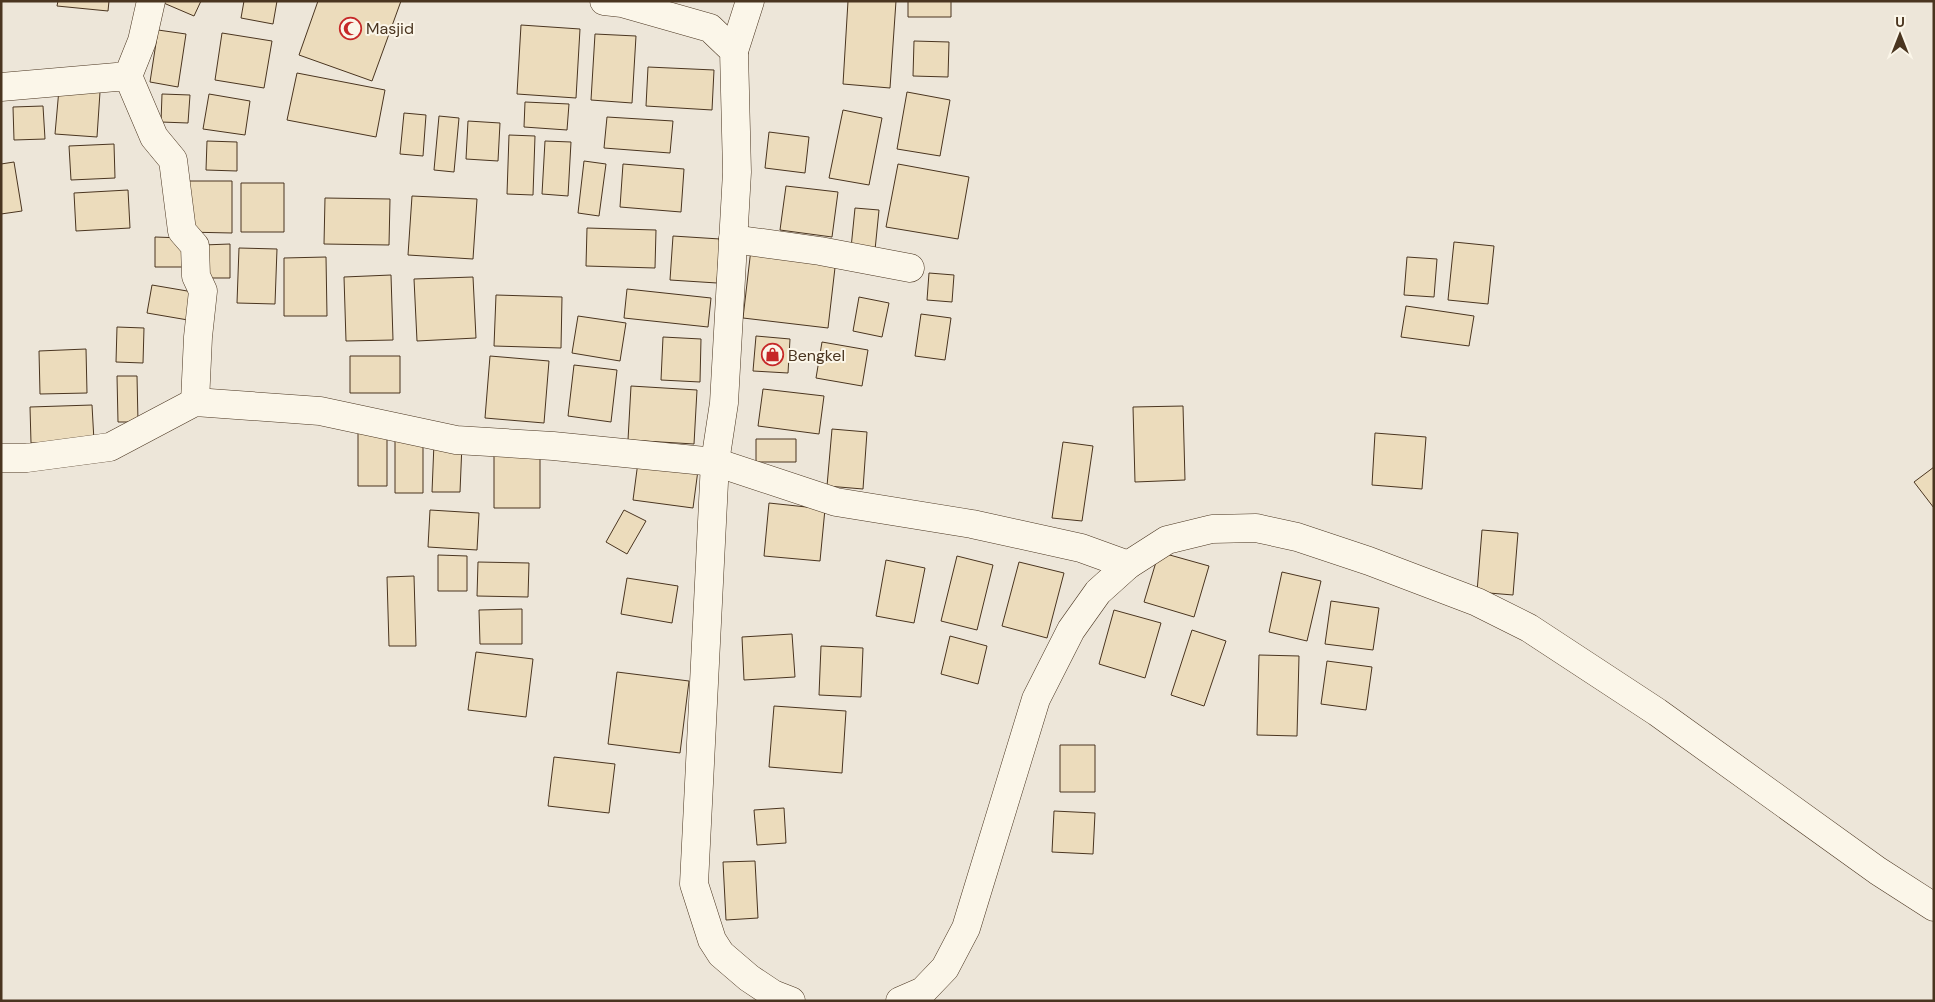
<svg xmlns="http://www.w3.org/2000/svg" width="1935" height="1002" viewBox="0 0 1935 1002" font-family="'DM Sans',sans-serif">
<rect width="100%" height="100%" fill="#fbf6e9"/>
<path fill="#ede6d9" stroke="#887966" d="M1 1H1934V1001H1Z"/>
<path fill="#ecdcbc" stroke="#4a3520" d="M58 1H109L108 11 57 6Z
M159 1H201L194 16Z
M244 1H277L273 24 241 18Z
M318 1H401L372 81 299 55Z
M848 1H896L890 88 843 84Z
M908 1H951V17H908Z
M521 25 580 29 576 98 517 94Z
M158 30 186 34 178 87 150 82Z
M222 33 272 41 264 88 215 80Z
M595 34 636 36 632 103 591 100Z
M914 41 949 42 948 77 913 76Z
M648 67 714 70 712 110 646 106Z
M297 73 385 90 376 137 287 120Z
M59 89 100 92 97 137 55 134Z
M907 92 950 100 940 156 897 149Z
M162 94 190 95 188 123 161 122Z
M209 94 250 101 245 135 203 129Z
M525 102 569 104 567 130 524 127Z
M43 106 45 139 14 140 13 107Z
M843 110 882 118 869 185 829 178Z
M404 113 426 115 423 156 400 154Z
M439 116 459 118 454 172 434 170Z
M607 117 673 121 670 153 604 148Z
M468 121 500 123 498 161 466 159Z
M769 132 809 137 805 173 765 168Z
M509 135 535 136 533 195 507 194Z
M207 141 237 142V171L206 170Z
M545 141 571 142 568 196 542 194Z
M114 144 115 178 71 180 69 146Z
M584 161 606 164 599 216 578 213Z
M14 162 22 211 1 214V164Z
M623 164 684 169 681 212 620 207Z
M898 164 969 177 958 239 886 227Z
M186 181H232V233L185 232Z
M241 183H284V232H241Z
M786 186 838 192 832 237 780 230Z
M128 190 130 228 76 231 74 193Z
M412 196 477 199 473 259 408 255Z
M325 198 390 199 389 245 324 244Z
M855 208 879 210 875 250 851 248Z
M587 228 656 230 655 268 586 266Z
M673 236 720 239 717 283 670 280Z
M155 237 183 238 182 267H155Z
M1454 242 1494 246 1488 304 1448 300Z
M230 244V278H204L203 245Z
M239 248 277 249 275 304 237 303Z
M751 249 836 259 828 328 743 318Z
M326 257 327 316H284V258Z
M1407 257 1437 259 1434 297 1404 295Z
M929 273 954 275 952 302 927 300Z
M391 275 393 340 346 341 344 277Z
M473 277 476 338 417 341 414 279Z
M152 285 193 292 188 320 147 313Z
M627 289 711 298 708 327 624 318Z
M496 295 562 297 561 348 494 346Z
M859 297 889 303 882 337 853 331Z
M1406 306 1474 316 1469 346 1401 337Z
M921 314 951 318 945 360 915 356Z
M578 316 626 323 620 361 572 353Z
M117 327 144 328 143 363 116 362Z
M756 336 790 339 788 373 753 371Z
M663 337 701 339 700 382 661 380Z
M822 342 868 350 862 386 816 378Z
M86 349 87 393 40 394 39 351Z
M350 356H400V393H350Z
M490 356 549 361 544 423 485 418Z
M574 365 617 370 611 422 568 416Z
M117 376H137L138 422H118Z
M631 386 697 390 694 444 628 440Z
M763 389 824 396 819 434 758 426Z
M92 405 94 441 31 443 30 407Z
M1183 406 1185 480 1135 482 1133 407Z
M358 429H387V486H358Z
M832 429 867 432 863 489 827 486Z
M1375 433 1426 437 1422 489 1372 485Z
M395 439H423V493H395Z
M756 439H796V462H756Z
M1063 442 1093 446 1082 521 1052 518Z
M434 443 462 444 460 492H432Z
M494 454H540V508H494Z
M638 462 698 470 693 508 633 500Z
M1934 467V508L1914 482Z
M769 503 825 509 820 561 764 556Z
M430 510 479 513 477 550 428 547Z
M624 510 646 521 627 554 606 542Z
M1482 530 1518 533 1513 595 1477 592Z
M1159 552 1209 566 1194 617 1144 602Z
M438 555 467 556V591H438Z
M957 556 993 565 977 630 941 621Z
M886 560 925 568 914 623 876 616Z
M478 562 529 563 528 597 477 596Z
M1019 562 1064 573 1047 638 1002 626Z
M1282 572 1321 581 1307 641 1269 632Z
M414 576 416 646H389L387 577Z
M627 578 678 586 672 623 621 614Z
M1331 601 1379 608 1373 650 1325 644Z
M522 609V644H480L479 610Z
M1114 610 1161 623 1145 678 1099 664Z
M1192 630 1226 641 1204 706 1171 695Z
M792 634 795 677 744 680 742 637Z
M950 636 987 646 978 684 941 674Z
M821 646 863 648 861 697 819 695Z
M476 652 533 659 526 717 468 710Z
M1259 655 1299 656 1297 736 1257 735Z
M1327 661 1372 667 1366 710 1321 704Z
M617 672 689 681 680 753 608 744Z
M774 706 846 711 842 773 769 767Z
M1060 745H1095V792H1060Z
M554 757 615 764 609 813 548 806Z
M784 808 786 843 757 845 754 810Z
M1054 811 1095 813 1093 854 1052 852Z
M755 861 758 918 726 920 723 862Z"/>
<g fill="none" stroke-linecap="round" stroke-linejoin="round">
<defs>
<path id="minor" d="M151 1 142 41 128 76 154 137 173 160 182 231 195 246 196 276 203 291 198 337 195 402
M734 51 750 1
M1 87 128 76
M733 239 820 251 910 268
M1 458H27L110 447 195 402 320 411 456 440 553 446 715 462 836 502 972 524 1081 548 1128 565"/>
<path id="tertiary" d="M604 1 622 3 710 28 734 51 737 172 724 403 715 462 694 884 712 940 721 954 749 978 773 994 791 1001
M900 1001 923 991 945 968 966 928 1036 699 1071 630 1098 592 1128 565 1167 540 1212 529 1256 528 1297 537 1369 561 1477 602 1529 628 1657 712 1878 871 1934 907"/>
</defs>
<use href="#minor" stroke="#4a3520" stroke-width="29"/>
<use href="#tertiary" stroke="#4a3520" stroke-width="29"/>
<use href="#minor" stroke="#fbf6e9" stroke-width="28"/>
<use href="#tertiary" stroke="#fbf6e9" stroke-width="28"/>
</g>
<defs>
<symbol id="mosque-ring" viewBox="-11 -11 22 22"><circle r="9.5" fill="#fbf6e9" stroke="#c62828" stroke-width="1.5"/><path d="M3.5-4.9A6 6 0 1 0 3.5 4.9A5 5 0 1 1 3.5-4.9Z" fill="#c62828"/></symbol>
<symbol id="shop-ring" viewBox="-11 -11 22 22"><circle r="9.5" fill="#fbf6e9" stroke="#c62828" stroke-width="1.5"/><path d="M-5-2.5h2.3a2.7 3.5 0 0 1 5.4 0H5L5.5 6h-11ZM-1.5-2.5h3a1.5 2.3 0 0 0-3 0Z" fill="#c62828"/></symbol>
</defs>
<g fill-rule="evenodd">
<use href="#mosque-ring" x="338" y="16" width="25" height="25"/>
<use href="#shop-ring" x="760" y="342" width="25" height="25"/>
</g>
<g text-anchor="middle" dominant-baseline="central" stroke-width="4" stroke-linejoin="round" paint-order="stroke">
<g font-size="16" fill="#4a3520" stroke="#fbf6e9" text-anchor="start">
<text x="366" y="28">Masjid</text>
<text x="788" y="355">Bengkel</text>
</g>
</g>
<rect width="1935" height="1002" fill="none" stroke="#4a3520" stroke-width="5"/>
<g transform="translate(1900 35)" stroke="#fbf6e9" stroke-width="4" paint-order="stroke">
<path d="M0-4L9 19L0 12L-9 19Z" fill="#4a3520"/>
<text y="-8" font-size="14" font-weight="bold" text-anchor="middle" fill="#4a3520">U</text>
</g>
</svg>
